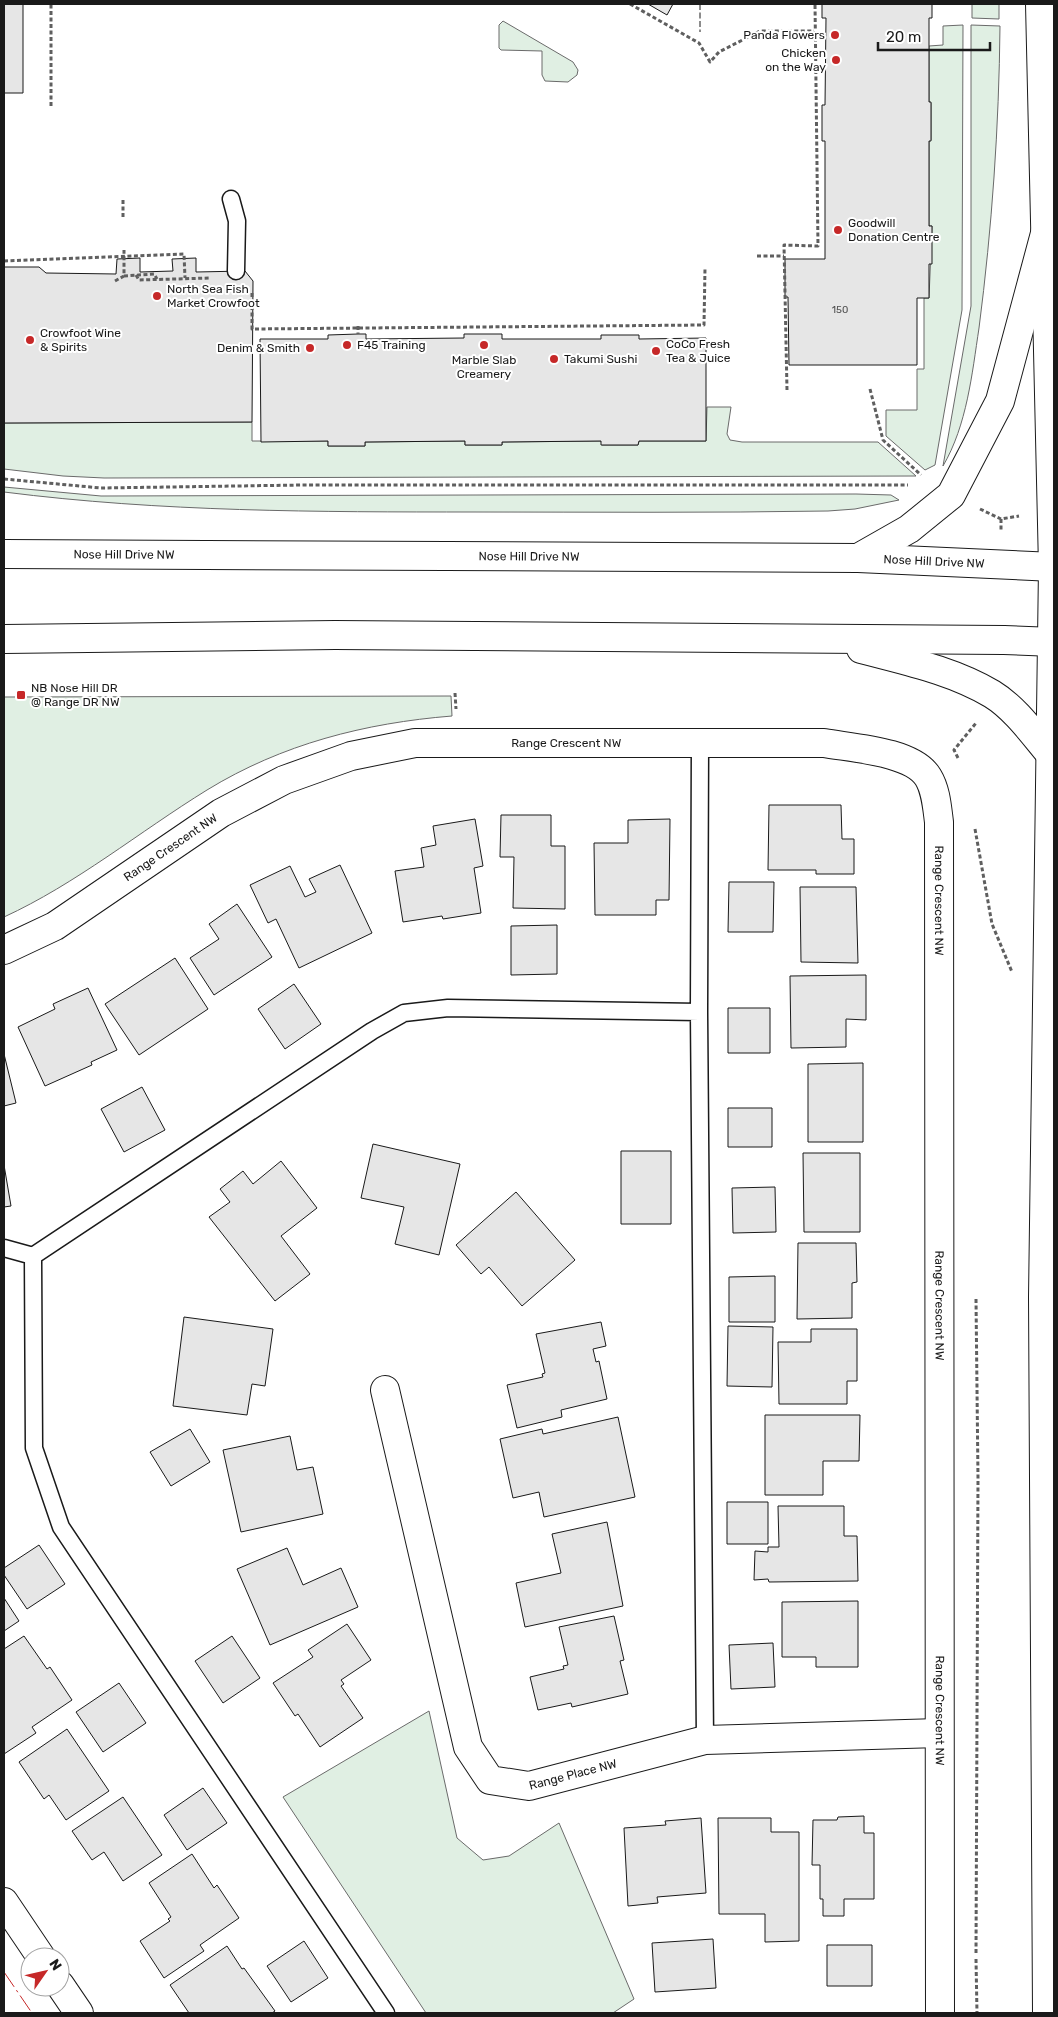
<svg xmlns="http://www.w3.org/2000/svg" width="1058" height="2017" viewBox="0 0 1058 2017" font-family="Rubik,sans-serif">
  <rect width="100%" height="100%" fill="#fff"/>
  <!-- green -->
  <path fill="#e0efe3" stroke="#6a6a6a" d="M 972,4 L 999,4 L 999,19 L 972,18 Z
    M 503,21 L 573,62 L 578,70 L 577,75 L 568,82 L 545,81 L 542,75 L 542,51 L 501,50 L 499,48 L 499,25 Z
    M 963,25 L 962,310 L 935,465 L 925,470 L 886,436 L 886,410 L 917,410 L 917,369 L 924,369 L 924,298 L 929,298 L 932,226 L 929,226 L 929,141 L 931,140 L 931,103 L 929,102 L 929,46 L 943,45 L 943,26 Z
    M 971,25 L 1000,26 C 999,126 992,228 979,328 C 972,374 967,425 943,466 L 971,306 Z
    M 707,407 L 731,407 L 727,434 L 730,440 L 742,442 L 878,442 L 916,476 L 104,478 L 63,476 L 4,469 L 4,423 L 252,422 L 252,441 L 328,441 L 328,446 L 365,446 L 365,442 L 465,441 L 465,445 L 502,445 L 502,442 L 601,441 L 602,445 L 638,445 L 639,441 L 706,441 Z
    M 4,487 L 101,496 L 856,494 L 891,495 L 899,500 L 855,509 L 828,511 C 711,513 593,512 476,512 C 318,512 161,512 4,492 Z
    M 451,696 L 452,716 C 365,723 282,744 207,790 C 139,832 76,884 4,917 L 4,697 Z
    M 429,1711 L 457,1838 L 483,1860 L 509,1856 L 559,1823 L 634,1999 L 613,2013 L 426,2013 L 283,1797 Z"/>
  <!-- building -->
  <path fill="#e6e6e6" stroke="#1a1a1a" d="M 4,4 L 23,4 L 23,93 L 4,93 Z
    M 648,4 L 673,4 L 667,15 Z
    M 822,4 L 932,4 L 932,18 L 929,18 L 929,102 L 931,102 L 931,141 L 929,141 L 929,226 L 932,226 L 932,264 L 929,264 L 929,298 L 917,298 L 917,365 L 789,365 L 788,297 L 785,297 L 785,259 L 825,259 L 825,141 L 822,141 L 822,105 L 825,105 L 826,18 L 822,18 Z
    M 140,258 L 140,272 L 173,271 L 172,259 L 196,258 L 196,272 L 245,271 L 253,281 L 252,422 L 4,423 L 4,267 L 39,267 L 46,273 L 116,274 L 117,259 Z
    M 358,334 L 366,334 L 366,339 L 464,338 L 464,334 L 502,334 L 502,339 L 601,339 L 601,335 L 639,335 L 639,339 L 706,338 L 706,441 L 639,441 L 638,445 L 601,445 L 601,441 L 502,442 L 502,445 L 465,445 L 465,441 L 365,442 L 365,446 L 328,446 L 328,441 L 261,442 L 260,339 L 328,339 L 328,335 Z
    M 769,805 L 841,805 L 842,839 L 854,839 L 854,874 L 816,874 L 816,870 L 768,870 Z
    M 501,815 L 551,815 L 551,846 L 565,846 L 565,909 L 513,908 L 514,857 L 500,857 Z
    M 475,819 L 483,866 L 474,868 L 481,913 L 443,919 L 442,916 L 403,922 L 395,871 L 424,867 L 421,848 L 436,845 L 433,826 Z
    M 670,819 L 669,900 L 656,900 L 656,915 L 595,915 L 594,843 L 628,843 L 628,820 Z
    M 340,865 L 372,933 L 299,968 L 276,919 L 268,923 L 250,885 L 290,866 L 305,897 L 316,892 L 309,879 Z
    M 729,882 L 774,882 L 773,932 L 728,932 Z
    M 800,887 L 856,887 L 858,963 L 801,962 Z
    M 237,904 L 272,957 L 214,995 L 190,958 L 219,939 L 209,924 Z
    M 557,925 L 557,974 L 511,975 L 511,926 Z
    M 175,958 L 208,1009 L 139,1055 L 105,1004 Z
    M 866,975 L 866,1020 L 846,1019 L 846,1047 L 791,1048 L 790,976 Z
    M 294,984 L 321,1024 L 285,1049 L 258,1009 Z
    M 88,988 L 117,1050 L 91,1062 L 92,1065 L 45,1086 L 18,1027 L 55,1009 L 53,1004 Z
    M 728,1008 L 770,1008 L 770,1053 L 728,1053 Z
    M 4,1054 L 16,1103 L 4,1106 Z
    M 863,1063 L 863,1142 L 808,1142 L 808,1064 Z
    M 142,1087 L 165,1130 L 124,1152 L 101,1109 Z
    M 728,1108 L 772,1108 L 772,1147 L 728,1147 Z
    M 373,1144 L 460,1164 L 439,1255 L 395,1244 L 404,1207 L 361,1198 Z
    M 621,1151 L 671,1151 L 671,1224 L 621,1224 Z
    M 803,1153 L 860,1153 L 860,1232 L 804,1232 Z
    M 281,1161 L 317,1208 L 281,1236 L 310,1274 L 275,1301 L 209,1217 L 230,1202 L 220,1189 L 243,1171 L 253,1184 Z
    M 4,1165 L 11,1206 L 4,1207 Z
    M 775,1187 L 776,1232 L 733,1233 L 732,1188 Z
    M 516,1192 L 575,1260 L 522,1306 L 489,1267 L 481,1274 L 456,1245 Z
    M 798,1243 L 856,1243 L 857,1282 L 852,1283 L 852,1318 L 797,1319 Z
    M 775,1276 L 775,1322 L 729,1322 L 729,1277 Z
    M 184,1317 L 273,1329 L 265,1386 L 252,1384 L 247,1415 L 173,1406 Z
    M 601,1322 L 606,1346 L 593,1349 L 596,1362 L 599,1361 L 607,1399 L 561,1410 L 562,1417 L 517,1428 L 507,1385 L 543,1377 L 542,1374 L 545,1373 L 536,1334 Z
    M 728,1326 L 773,1327 L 772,1387 L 727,1386 Z
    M 811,1329 L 857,1329 L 857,1381 L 847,1381 L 847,1404 L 779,1404 L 778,1342 L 811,1342 Z
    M 765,1415 L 860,1415 L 859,1461 L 823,1461 L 823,1495 L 765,1495 Z
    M 618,1417 L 635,1497 L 544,1517 L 539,1492 L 513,1498 L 500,1439 L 542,1429 L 543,1434 Z
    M 190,1429 L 210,1462 L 171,1486 L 150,1452 Z
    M 290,1436 L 297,1470 L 313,1467 L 323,1514 L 241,1532 L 223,1450 Z
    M 727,1502 L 768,1502 L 768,1544 L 727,1544 Z
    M 778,1506 L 844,1506 L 844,1536 L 857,1536 L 858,1581 L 769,1582 L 768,1579 L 754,1580 L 755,1551 L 768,1552 L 768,1547 L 779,1547 Z
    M 607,1522 L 623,1606 L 525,1627 L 516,1583 L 561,1573 L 552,1534 Z
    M 39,1545 L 65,1584 L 27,1609 L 4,1575 L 4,1568 Z
    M 287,1548 L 303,1585 L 341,1568 L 358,1607 L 270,1645 L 237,1569 Z
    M 4,1598 L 19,1621 L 4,1631 Z
    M 858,1601 L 858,1667 L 816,1667 L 816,1657 L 782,1657 L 782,1602 Z
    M 614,1616 L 624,1660 L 620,1661 L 628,1694 L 572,1707 L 571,1703 L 538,1710 L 530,1677 L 564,1669 L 563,1666 L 568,1665 L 559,1627 Z
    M 347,1624 L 371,1660 L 341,1680 L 344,1684 L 341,1686 L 363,1718 L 320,1747 L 298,1714 L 295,1716 L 273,1683 L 313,1657 L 308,1650 Z
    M 24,1636 L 47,1669 L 50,1667 L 72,1700 L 32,1727 L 36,1733 L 4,1754 L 4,1649 Z
    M 232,1636 L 260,1678 L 223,1703 L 195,1661 Z
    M 773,1643 L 775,1687 L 731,1689 L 729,1645 Z
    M 119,1683 L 146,1723 L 103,1752 L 76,1712 Z
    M 67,1729 L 109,1791 L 66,1820 L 49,1795 L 44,1799 L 19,1762 Z
    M 203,1788 L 227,1823 L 187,1850 L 164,1815 Z
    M 123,1797 L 162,1855 L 123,1881 L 104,1852 L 92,1860 L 72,1831 Z
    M 864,1816 L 864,1833 L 874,1833 L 874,1899 L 844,1899 L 844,1916 L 823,1916 L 823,1899 L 820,1899 L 820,1865 L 812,1865 L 813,1820 L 837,1820 L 838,1817 Z
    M 701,1818 L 706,1893 L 657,1897 L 658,1903 L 628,1906 L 624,1828 L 666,1825 L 665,1821 Z
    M 718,1818 L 771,1818 L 771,1832 L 799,1832 L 799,1941 L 765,1942 L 765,1914 L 719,1914 Z
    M 192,1854 L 214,1888 L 217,1885 L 239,1918 L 200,1945 L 204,1951 L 164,1978 L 140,1941 L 170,1921 L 168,1919 L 171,1917 L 149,1883 Z
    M 713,1939 L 716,1988 L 655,1992 L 652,1943 Z
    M 304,1941 L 328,1978 L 291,2002 L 267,1966 Z
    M 827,1945 L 872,1945 L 872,1986 L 827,1986 Z
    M 227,1946 L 242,1969 L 244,1968 L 275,2011 L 272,2013 L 189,2013 L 170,1985 Z"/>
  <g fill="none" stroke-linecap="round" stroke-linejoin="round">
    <defs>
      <path id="service" d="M 231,199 L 237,221 L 236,271
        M 700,743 L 699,1012 L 705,1740
        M 4,1248 L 33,1256 L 372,1031 L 404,1013 L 448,1008 L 699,1012
        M 33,1256 L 34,1448 L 61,1527 L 386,2013"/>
      <g id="minor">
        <path id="s1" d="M 4,950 L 55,926 L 221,813 L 284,780 L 351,756 L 415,743 L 824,743 C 851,748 912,751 928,777 C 936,790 937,807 939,822 L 940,2013"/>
        <path id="s2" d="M 385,1390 L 468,1747 L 490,1780 L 529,1786 L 705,1740 L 939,1733"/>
        <path d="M 4,1902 L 41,1957"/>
        <path d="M 60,1985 L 79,2013"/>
      </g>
      <path id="tertiary" d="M 1040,4 L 1053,567"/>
      <g id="secondary">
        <path id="s3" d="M 4,554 L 858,558 L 1054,567"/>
        <path d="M 858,558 L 909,529 L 951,495 L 1000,401 L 1047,226"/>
        <path d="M 4,639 L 335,635 L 1004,640 L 1054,642"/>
        <path d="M 861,649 C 906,661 951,670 992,694 C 1015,708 1034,735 1051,755"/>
        <path d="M 1047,2013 L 1043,1297 L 1053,567"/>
      </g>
    </defs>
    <!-- service casing -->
    <use href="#service" stroke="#1a1a1a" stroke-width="19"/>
    <!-- minor casing -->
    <use href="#minor" stroke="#1a1a1a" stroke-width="30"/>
    <!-- tertiary casing -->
    <use href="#tertiary" stroke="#1a1a1a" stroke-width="30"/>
    <!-- secondary casing -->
    <use href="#secondary" stroke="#1a1a1a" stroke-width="30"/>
    <!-- path -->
    <path stroke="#5f5f5f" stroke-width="3" stroke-dasharray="4 2.5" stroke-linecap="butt" d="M 630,4 L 699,43 L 710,62 L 719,52 L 760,31 L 814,31
      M 51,106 L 51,4
      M 123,200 L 123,218
      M 757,256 L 784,256
      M 4,261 L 184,254 L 185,278
      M 136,275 L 139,280 L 210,278
      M 124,276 L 154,274 L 157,279
      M 115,281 L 124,276 L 124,250
      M 252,293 L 252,329 L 704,325 L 705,268
      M 358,326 L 358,334
      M 870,389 L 883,440 L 921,475
      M 787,390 L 784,245 L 818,246 L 815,4
      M 4,479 L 101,488 L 303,485 L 908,485
      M 980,509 L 1001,519 L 1019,516
      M 1001,519 L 1001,531
      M 455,693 L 456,709
      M 958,758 L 954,750 L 976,723
      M 975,829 L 992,924 L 1012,972
      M 976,1299 L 978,1478 L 976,1953
      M 976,1959 L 977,2013"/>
    <!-- service -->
    <use href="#service" stroke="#fff" stroke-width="16"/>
    <!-- minor -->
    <use href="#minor" stroke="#fff" stroke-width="28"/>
    <!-- tertiary -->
    <use href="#tertiary" stroke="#fff" stroke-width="28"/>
    <!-- secondary -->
    <use href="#secondary" stroke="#fff" stroke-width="28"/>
    <!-- fence -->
    <path stroke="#1a1a1a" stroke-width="1" stroke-dasharray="6 2.5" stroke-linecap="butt" d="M 700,4 L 700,32"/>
    <!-- power -->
    <path stroke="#c62828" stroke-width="1" stroke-dasharray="18 4 2.5 4" stroke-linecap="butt" d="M 4,1972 L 32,2013"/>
  </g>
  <!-- markers -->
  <g fill="#c62828" stroke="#fff" stroke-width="2">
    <circle cx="835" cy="35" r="5"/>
    <circle cx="836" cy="60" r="5"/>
    <circle cx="838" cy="230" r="5"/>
    <circle cx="157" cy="296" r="5"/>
    <circle cx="30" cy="340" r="5"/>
    <circle cx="347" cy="345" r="5"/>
    <circle cx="484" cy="345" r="5"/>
    <circle cx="310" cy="348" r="5"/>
    <circle cx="656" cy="351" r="5"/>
    <circle cx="554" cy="359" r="5"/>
    <rect x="16" y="690" width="10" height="10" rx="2.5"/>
  </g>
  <g text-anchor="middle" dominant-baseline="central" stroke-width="4" stroke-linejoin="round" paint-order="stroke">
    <!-- number labels -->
    <g font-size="10" fill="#4d4d4d">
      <text x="840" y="310">150</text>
    </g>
    <!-- poi labels -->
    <g font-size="12" fill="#1a1a1a" stroke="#fff" text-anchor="start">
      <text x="825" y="35" text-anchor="end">Panda Flowers</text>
      <text x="826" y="53" text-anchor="end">Chicken<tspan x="826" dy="14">on the Way</tspan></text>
      <text x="848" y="223">Goodwill<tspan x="848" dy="14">Donation Centre</tspan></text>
      <text x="167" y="289">North Sea Fish<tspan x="167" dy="14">Market Crowfoot</tspan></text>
      <text x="40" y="333">Crowfoot Wine<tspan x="40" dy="14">&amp; Spirits</tspan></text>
      <text x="666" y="344">CoCo Fresh<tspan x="666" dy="14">Tea &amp; Juice</tspan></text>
      <text x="357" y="345">F45 Training</text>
      <text x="300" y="348" text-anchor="end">Denim &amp; Smith</text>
      <text x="564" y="359">Takumi Sushi</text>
      <text x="484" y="360" text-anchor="middle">Marble Slab<tspan x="484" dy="14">Creamery</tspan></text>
      <text x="31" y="688">NB Nose Hill DR<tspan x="31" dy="14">@ Range DR NW</tspan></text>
    </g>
    <!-- street labels -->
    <g font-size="12" fill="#1a1a1a" stroke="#fff">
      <text stroke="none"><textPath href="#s3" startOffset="120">Nose Hill Drive NW</textPath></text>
      <text stroke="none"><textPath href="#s3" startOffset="525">Nose Hill Drive NW</textPath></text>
      <text stroke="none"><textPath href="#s3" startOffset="930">Nose Hill Drive NW</textPath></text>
      <text stroke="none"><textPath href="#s1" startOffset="616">Range Crescent NW</textPath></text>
      <text stroke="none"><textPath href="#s1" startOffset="196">Range Crescent NW</textPath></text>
      <text stroke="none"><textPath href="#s1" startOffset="1111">Range Crescent NW</textPath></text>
      <text stroke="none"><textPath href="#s1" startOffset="1516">Range Crescent NW</textPath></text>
      <text stroke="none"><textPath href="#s1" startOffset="1921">Range Crescent NW</textPath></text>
      <text stroke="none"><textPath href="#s2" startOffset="491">Range Place NW</textPath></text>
    </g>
  </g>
  <!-- border -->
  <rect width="1058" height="2017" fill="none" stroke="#1a1a1a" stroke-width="10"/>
  <!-- north arrow -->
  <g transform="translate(45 1972) rotate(56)"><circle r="24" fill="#ffffff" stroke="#a3a3a3"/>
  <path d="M0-4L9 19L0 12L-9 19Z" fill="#c62828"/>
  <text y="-8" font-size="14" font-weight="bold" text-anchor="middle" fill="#1a1a1a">N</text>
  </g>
  <!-- scale -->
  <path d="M878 42v8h112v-8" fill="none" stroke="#1a1a1a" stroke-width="2.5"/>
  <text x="886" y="42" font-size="15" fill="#1a1a1a" stroke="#ffffff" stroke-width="4" paint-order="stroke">20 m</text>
</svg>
